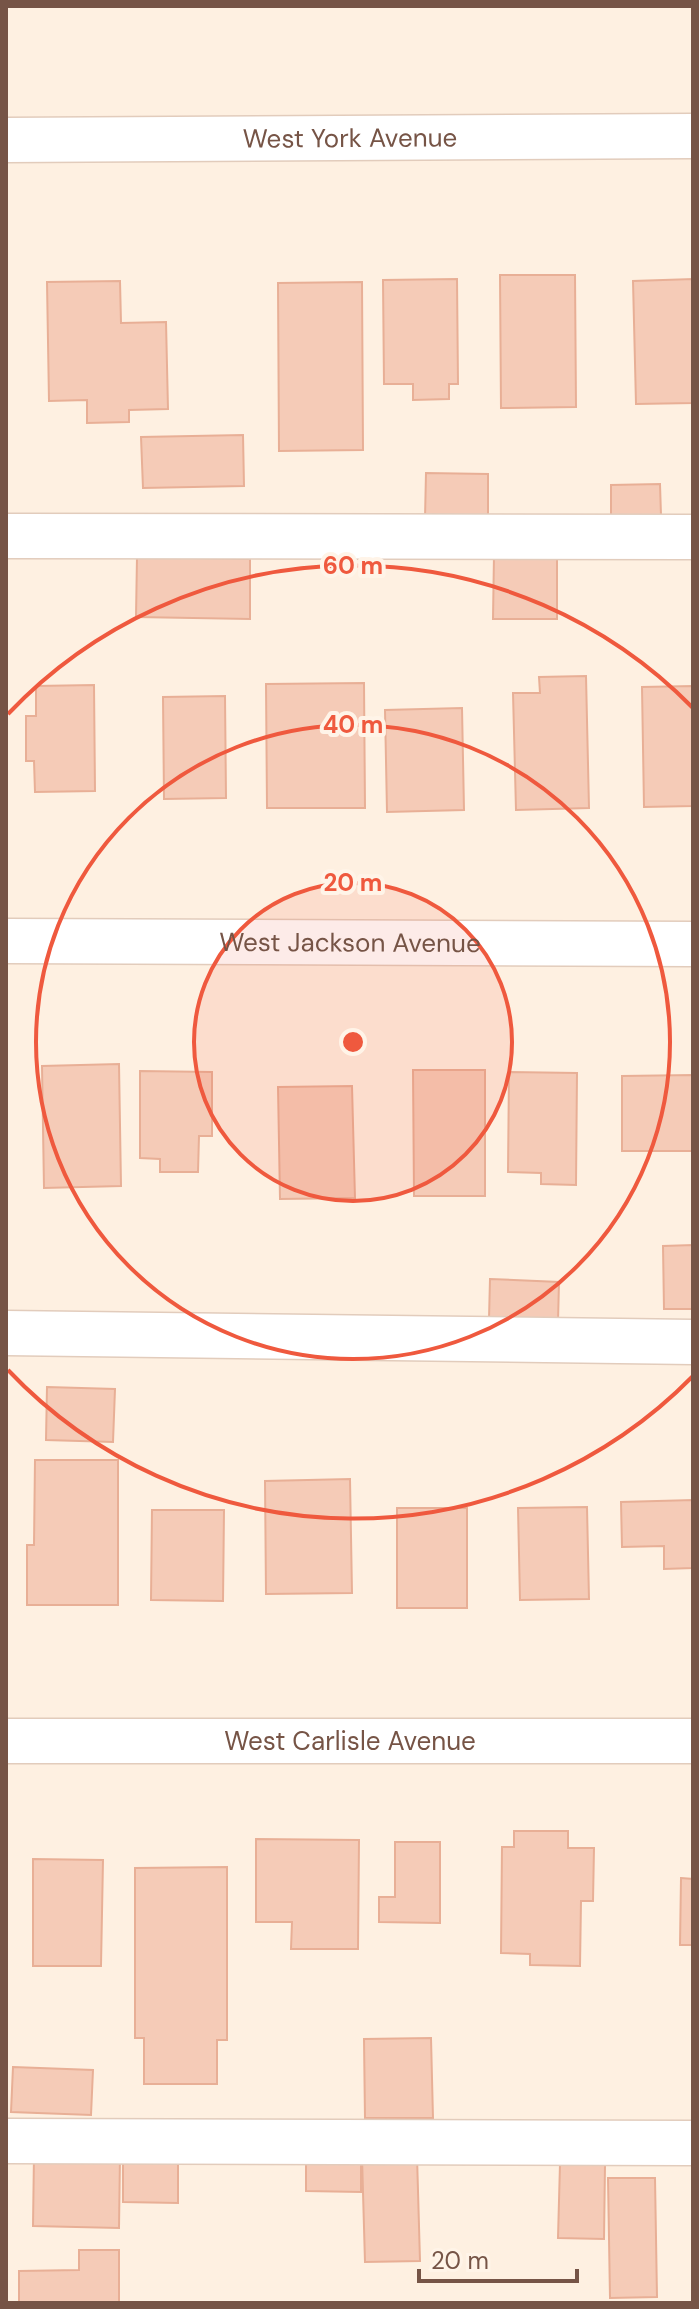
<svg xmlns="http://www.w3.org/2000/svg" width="699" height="2309" viewBox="0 0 699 2309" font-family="'DM Sans',sans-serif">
  <rect width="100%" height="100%" fill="#fef0e1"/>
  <!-- building -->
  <path fill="#f5cbb7" stroke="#e8af96" stroke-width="2" d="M 500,275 L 575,275 L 576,407 L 501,408 Z
    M 457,279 L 458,384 L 449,384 L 449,399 L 413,400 L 413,384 L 384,384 L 383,280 Z
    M 693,279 L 693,403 L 636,404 L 633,281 Z
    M 120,281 L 121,323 L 166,322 L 168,409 L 129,410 L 129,422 L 87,423 L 87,400 L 49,401 L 47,282 Z
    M 362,282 L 363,450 L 279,451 L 278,283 Z
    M 243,435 L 244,486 L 143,488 L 141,437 Z
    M 426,473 L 488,474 L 488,518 L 425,518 Z
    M 660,484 L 661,515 L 611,516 L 611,485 Z
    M 494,555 L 557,556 L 557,619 L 493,619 Z
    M 137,557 L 250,559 L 250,619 L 136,617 Z
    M 586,676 L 589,808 L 516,810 L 513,693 L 540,693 L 539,677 Z
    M 364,683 L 365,808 L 267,808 L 266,684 Z
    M 94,685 L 95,791 L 35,792 L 34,761 L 26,761 L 26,716 L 36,716 L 36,686 Z
    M 693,686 L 693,806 L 644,807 L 642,687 Z
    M 225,696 L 226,798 L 164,799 L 163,697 Z
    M 462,708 L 464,810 L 387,812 L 385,710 Z
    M 119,1064 L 121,1186 L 44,1188 L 42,1066 Z
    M 413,1070 L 485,1070 L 485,1196 L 414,1196 Z
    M 140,1071 L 212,1072 L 212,1136 L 199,1136 L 198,1172 L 160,1172 L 160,1159 L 140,1158 Z
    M 509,1072 L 577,1073 L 576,1185 L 541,1184 L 541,1173 L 508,1172 Z
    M 693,1075 L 693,1151 L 622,1151 L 622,1076 Z
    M 352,1086 L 355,1198 L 280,1199 L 278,1087 Z
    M 693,1245 L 693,1309 L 664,1309 L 663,1246 Z
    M 490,1279 L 559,1282 L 558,1322 L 489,1319 Z
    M 47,1387 L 115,1389 L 113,1442 L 46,1440 Z
    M 35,1460 L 118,1460 L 118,1605 L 27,1605 L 27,1545 L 34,1545 Z
    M 350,1479 L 352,1593 L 266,1594 L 265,1481 Z
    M 693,1500 L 693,1568 L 664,1569 L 664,1546 L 622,1547 L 621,1502 Z
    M 587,1507 L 589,1599 L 520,1600 L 518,1508 Z
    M 397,1508 L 467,1508 L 467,1608 L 397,1608 Z
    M 152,1510 L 224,1510 L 223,1601 L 151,1600 Z
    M 514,1831 L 568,1831 L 568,1848 L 594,1848 L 593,1901 L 581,1901 L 580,1966 L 530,1965 L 530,1954 L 501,1953 L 502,1847 L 514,1847 Z
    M 256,1839 L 359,1840 L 358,1949 L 291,1949 L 292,1922 L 256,1922 Z
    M 395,1842 L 440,1842 L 440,1923 L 379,1922 L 379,1897 L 395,1897 Z
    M 33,1859 L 103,1860 L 101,1966 L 33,1966 Z
    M 227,1867 L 227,2040 L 217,2040 L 217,2084 L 144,2084 L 144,2038 L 135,2038 L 135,1868 Z
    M 681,1878 L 693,1879 L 693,1945 L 680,1945 Z
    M 431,2038 L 433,2118 L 365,2118 L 364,2039 Z
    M 13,2067 L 93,2070 L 91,2115 L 11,2112 Z
    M 123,2153 L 178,2154 L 178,2203 L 123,2202 Z
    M 34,2155 L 120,2156 L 119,2228 L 33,2226 Z
    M 306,2156 L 361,2156 L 361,2192 L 306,2191 Z
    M 417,2156 L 420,2261 L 365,2262 L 362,2157 Z
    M 560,2164 L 605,2165 L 604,2239 L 558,2238 Z
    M 608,2178 L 655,2178 L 657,2297 L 610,2298 Z
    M 79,2250 L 119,2250 L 119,2303 L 19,2303 L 19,2271 L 79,2270 Z"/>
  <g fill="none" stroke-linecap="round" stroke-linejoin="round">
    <defs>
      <g id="minor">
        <path id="s1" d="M 6,140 L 693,136"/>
        <path d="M 6,536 L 693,537"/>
        <path id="s2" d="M 6,941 L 693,944"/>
        <path d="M 6,1333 L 693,1342"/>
        <path id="s3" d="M 6,1741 L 693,1741"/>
        <path d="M 6,2141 L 693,2143"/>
      </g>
    </defs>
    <!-- minor casing -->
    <use href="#minor" stroke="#e2ccbc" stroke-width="47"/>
    <!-- minor -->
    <use href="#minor" stroke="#fff" stroke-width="44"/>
  </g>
  <!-- distance rings -->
  <circle cx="353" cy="1042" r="159" fill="#ef593e" fill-opacity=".12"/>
  <g fill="none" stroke="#ef593e" stroke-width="4">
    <circle cx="353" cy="1042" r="159"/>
    <circle cx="353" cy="1042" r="317"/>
    <path d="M693 1376A476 476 0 0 1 8 1370M8 714A476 476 0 0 1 693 708"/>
  </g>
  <g text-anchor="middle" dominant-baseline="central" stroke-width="8" stroke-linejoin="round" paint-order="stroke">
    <!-- street labels -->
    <g font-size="26" fill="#765446" stroke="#fff4e8">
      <text stroke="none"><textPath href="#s1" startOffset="344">West York Avenue</textPath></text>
      <text stroke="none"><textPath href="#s2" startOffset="344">West Jackson Avenue</textPath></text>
      <text stroke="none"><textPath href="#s3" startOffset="344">West Carlisle Avenue</textPath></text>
    </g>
  </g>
  <circle cx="353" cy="1042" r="12" fill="#ef593e" stroke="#fff4e8" stroke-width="4"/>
  <g font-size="24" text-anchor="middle" font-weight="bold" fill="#ef593e" stroke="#fff4e8" stroke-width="8" stroke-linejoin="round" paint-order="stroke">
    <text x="353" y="574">60 m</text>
    <text x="353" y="733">40 m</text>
    <text x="353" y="891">20 m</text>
  </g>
  <!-- border -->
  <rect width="699" height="2309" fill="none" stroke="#765446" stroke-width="16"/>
  <!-- scale -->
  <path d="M419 2269v12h158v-12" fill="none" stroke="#765446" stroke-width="4"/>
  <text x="431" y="2269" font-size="24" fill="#765446" stroke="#fff4e8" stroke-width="6" paint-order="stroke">20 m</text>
</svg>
